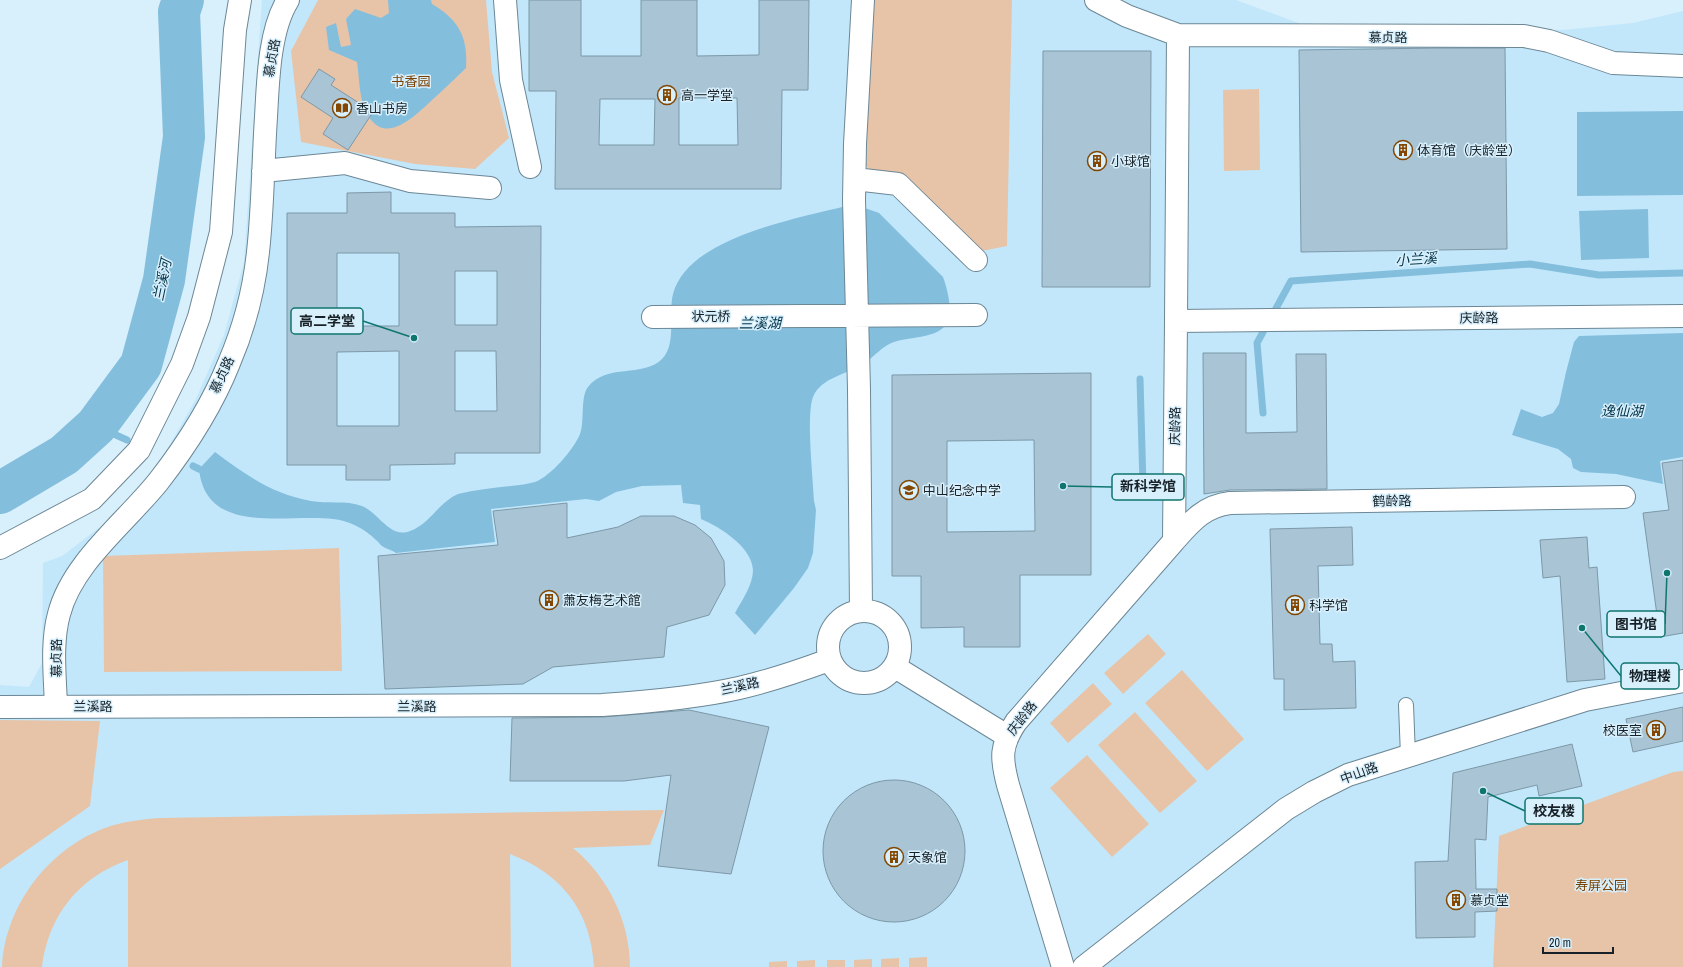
<svg xmlns="http://www.w3.org/2000/svg" width="1683" height="967" viewBox="0 0 1683 967" font-family="'Archivo Narrow','Noto Sans SC',sans-serif">
  <rect width="100%" height="100%" fill="#d8effc"/>
  <!-- built -->
  <path fill="#c2e7fb" d="M 262,0 L 1236,0 L 1301,24 L 1563,30 L 1633,23 L 1683,11 L 1683,967 L 0,967 L 0,685 L 29,687 L 42,663 L 43,563 L 62,556 L 108,521 L 161,460 L 196,399 L 224,335 L 244,262 Z"/>
  <!-- green -->
  <path fill="#e7c4a8" d="M 318,0 L 486,0 L 492,72 L 509,138 L 475,169 L 415,164 L 301,142 L 291,51 Z
    M 873,0 L 1012,0 L 1007,246 L 957,256 L 866,166 Z
    M 1259,89 L 1260,170 L 1224,171 L 1223,90 Z
    M 339,548 L 342,671 L 104,672 L 103,556 Z
    M 1148,634 L 1166,654 L 1123,694 L 1104,673 Z
    M 1182,670 L 1244,739 L 1207,771 L 1145,703 Z
    M 1093,683 L 1112,704 L 1068,743 L 1050,723 Z
    M 1135,712 L 1197,781 L 1160,813 L 1098,745 Z
    M 0,720 L 100,721 L 90,806 L 0,869 Z
    M 1087,755 L 1149,824 L 1112,857 L 1050,788 Z
    M 1683,771 L 1683,967 L 1493,967 L 1499,836 L 1673,772 Z
    M 664,810 L 650,845 L 573,848 C 608,877 630,921 630,967 L 594,967 C 591,911 562,874 510,854 L 511,967 L 128,967 L 128,860 C 79,877 48,916 42,967 L 2,967 C 5,903 53,843 114,825 C 129,821 144,819 159,818 Z
    M 927,957 L 927,967 L 909,967 L 909,958 Z
    M 899,958 L 899,967 L 881,967 L 881,959 Z
    M 872,959 L 872,967 L 854,967 L 854,960 Z
    M 815,960 L 815,967 L 797,967 L 797,961 Z
    M 827,960 L 845,960 L 845,967 L 827,967 Z
    M 787,961 L 787,967 L 769,967 L 769,962 Z"/>
  <!-- water -->
  <path fill="#84bedd" d="M 388,0 L 431,0 L 432,4 C 459,20 468,37 466,68 C 455,79 444,89 432,100 C 410,121 379,150 363,104 C 359,91 359,75 357,62 L 329,50 L 326,27 L 336,23 L 341,47 L 351,45 L 346,19 L 355,9 L 381,18 L 389,13 Z
    M 1683,111 L 1683,195 L 1577,196 L 1577,112 Z
    M 846,206 L 862,207 L 879,213 L 943,277 C 947,288 949,297 950,309 C 951,340 916,335 894,342 C 882,346 875,356 865,363 C 849,374 821,377 813,397 C 806,415 813,478 814,501 L 816,510 L 813,553 L 808,568 L 794,588 L 755,635 L 735,613 C 742,600 753,585 753,570 C 752,547 720,527 701,519 L 700,505 L 683,503 L 681,485 L 642,486 L 616,492 L 599,501 L 586,499 L 491,509 L 495,542 L 396,553 C 392,550 386,549 382,546 C 380,545 378,541 376,540 C 365,529 348,520 333,519 C 287,513 206,537 199,469 L 215,452 C 246,475 272,494 311,501 C 327,504 346,500 362,506 C 379,513 390,539 410,531 C 430,524 439,502 458,494 C 475,490 493,488 511,486 C 519,485 528,484 535,482 C 551,476 574,449 580,434 C 585,421 580,397 588,387 C 606,363 643,378 662,359 C 677,344 668,313 673,294 C 688,237 796,219 846,206 Z
    M 1648,209 L 1649,258 L 1581,260 L 1579,211 Z
    M 1683,333 L 1683,457 L 1660,461 L 1663,484 L 1616,474 L 1581,472 L 1573,468 L 1571,459 L 1558,449 L 1512,435 L 1521,409 L 1542,417 L 1553,413 L 1559,404 L 1566,372 L 1574,342 L 1579,336 Z"/>
  <g fill="none" stroke-linecap="round" stroke-linejoin="round">
    <!-- stream -->
    <path stroke="#84bedd" stroke-width="7" d="M 1140,379 L 1143,485
      M 1263,413 L 1257,343 L 1291,281 L 1530,264 L 1599,275 L 1683,273
      M 96,426 L 127,440
      M 193,466 L 199,469"/>
    <!-- river -->
    <path stroke="#84bedd" stroke-width="42" d="M 0,493 L 64,455 L 96,426 L 141,365 L 164,280 L 184,137 L 179,12 L 183,0"/>
  </g>
  <!-- building -->
  <path fill="#a9c5d5" stroke="#7d98a7" fill-rule="evenodd" d="M 529,0 L 581,0 L 581,56 L 641,56 L 641,0 L 697,0 L 697,56 L 759,55 L 759,0 L 809,0 L 808,90 L 782,90 L 781,189 L 555,189 L 556,91 L 529,91 ZM 679,98 L 737,98 L 738,145 L 679,145 ZM 600,99 L 655,99 L 654,145 L 599,145 Z
    M 1438,48 L 1505,48 L 1507,249 L 1301,252 L 1299,50 Z
    M 1043,51 L 1151,51 L 1150,287 L 1042,287 Z
    M 319,69 L 335,79 L 331,85 L 373,112 L 348,150 L 323,134 L 333,118 L 301,97 Z
    M 391,192 L 391,213 L 455,213 L 455,227 L 541,226 L 540,453 L 455,453 L 455,464 L 390,465 L 390,480 L 346,480 L 346,465 L 287,465 L 287,213 L 347,213 L 347,193 ZM 337,253 L 399,253 L 399,326 L 337,326 ZM 455,271 L 497,271 L 497,325 L 455,325 ZM 399,351 L 399,426 L 337,426 L 337,352 ZM 455,351 L 496,351 L 497,411 L 455,411 Z
    M 1203,353 L 1246,353 L 1246,433 L 1297,432 L 1296,354 L 1326,354 L 1327,489 L 1230,490 L 1204,494 Z
    M 1091,373 L 1091,575 L 1020,575 L 1020,647 L 964,647 L 964,627 L 921,628 L 921,576 L 892,576 L 892,375 ZM 1034,440 L 1035,531 L 947,532 L 947,441 Z
    M 1683,460 L 1683,633 L 1660,637 L 1643,513 L 1669,510 L 1662,463 Z
    M 567,503 L 567,538 L 618,527 L 641,516 L 674,516 L 695,525 L 711,538 L 724,561 L 725,585 L 709,615 L 667,627 L 664,657 L 553,667 L 523,684 L 385,689 L 378,556 L 498,545 L 493,511 Z
    M 1352,527 L 1353,565 L 1318,566 L 1320,644 L 1332,644 L 1333,662 L 1355,661 L 1356,708 L 1284,710 L 1284,679 L 1274,679 L 1270,529 Z
    M 1587,537 L 1589,568 L 1597,567 L 1605,679 L 1567,682 L 1560,576 L 1543,578 L 1540,540 Z
    M 1683,707 L 1683,741 L 1633,752 L 1626,719 Z
    M 689,710 L 769,727 L 731,874 L 658,866 L 671,775 L 624,781 L 510,781 L 512,718 L 603,717 Z
    M 1572,744 L 1582,786 L 1539,796 L 1537,785 L 1488,797 L 1486,840 L 1475,839 L 1476,889 L 1497,889 L 1497,911 L 1475,912 L 1475,937 L 1416,938 L 1415,862 L 1448,861 L 1453,773 Z
    M823 851a71 71 0 1 1 142 0a71 71 0 1 1-142 0Z"/>
  <g fill="none" stroke-linecap="round" stroke-linejoin="round">
    <defs>
      <path id="lane" d="M 1406,705 L 1408,756"/>
      <path id="street" d="M 505,0 L 511,80 L 530,167
        M 1096,0 L 1127,16 L 1178,35 L 1524,36 L 1549,41 L 1613,63 L 1683,66
        M 263,171 L 345,163 L 410,181 L 490,188
        M 855,179 L 898,184 L 976,260
        M 653,317 L 976,315
        M 1176,321 L 1178,35
        M 1174,541 C 1191,522 1204,506 1230,503 L 1624,497
        M 0,548 L 92,499 L 139,450 L 182,364 L 199,317 L 221,232 L 235,30 L 240,0
        M828 647a36 36 0 1 1 72 0a36 36 0 1 1-72 0Z
        M 861,611 L 859,389 L 854,200 L 855,144 L 863,0
        M 895,667 L 1007,736
        M 56,706 C 55,676 51,643 59,614 C 72,563 125,523 158,482 C 186,446 212,406 229,363 C 244,328 254,290 258,252 C 263,207 263,162 266,117 C 268,82 269,30 288,0
        M 0,707 L 602,705 C 647,702 695,698 739,688 C 770,681 799,671 829,660
        M 1063,967 L 1008,785 C 1001,758 1000,746 1016,722 L 1174,541 L 1176,321 L 1683,316
        M 1084,967 L 1286,809 L 1314,792 L 1348,775 L 1585,700 L 1683,681"/>
    </defs>
    <!-- lane casing -->
    <use href="#lane" stroke="#6c8795" stroke-width="16"/>
    <!-- street casing -->
    <use href="#street" stroke="#6c8795" stroke-width="24"/>
    <!-- lane -->
    <use href="#lane" stroke="#fff" stroke-width="14"/>
    <!-- street -->
    <use href="#street" stroke="#fff" stroke-width="22"/>
  </g>
  <!-- icons -->
  <defs>
    <symbol id="building-ring" viewBox="-11 -11 22 22"><circle r="9.5" fill="#d8effc" stroke="#834701" stroke-width="1.5"/><path d="M-4-6H4V6H1V3H-1V6H-4ZM-2.5-4.3h1.7v1.8h-1.7ZM.8-4.3h1.7v1.8H.8ZM-2.5-1h1.7V.8h-1.7ZM.8-1h1.7V.8H.8Z" fill="#834701"/></symbol>
    <symbol id="library-ring" viewBox="-11 -11 22 22"><circle r="9.5" fill="#d8effc" stroke="#834701" stroke-width="1.5"/><path d="M-6-4Q-3-5.5-.7-3.5V5Q-3 3-6 4ZM6-4Q3-5.5 .7-3.5V5Q3 3 6 4Z" fill="#834701"/></symbol>
    <symbol id="school-ring" viewBox="-11 -11 22 22"><circle r="9.5" fill="#d8effc" stroke="#834701" stroke-width="1.5"/><path d="M0-5L7-2L0 1L-7-2ZM-4 1L0 2.5L4 1V4Q0 6-4 4Z" fill="#834701"/></symbol>
  </defs>
  <g fill-rule="evenodd">
    <use href="#building-ring" x="656" y="84" width="22" height="22"/>
    <use href="#library-ring" x="331" y="97" width="22" height="22"/>
    <use href="#building-ring" x="1392" y="139" width="22" height="22"/>
    <use href="#building-ring" x="1086" y="150" width="22" height="22"/>
    <use href="#school-ring" x="898" y="479" width="22" height="22"/>
    <use href="#building-ring" x="538" y="589" width="22" height="22"/>
    <use href="#building-ring" x="1284" y="594" width="22" height="22"/>
    <use href="#building-ring" x="1645" y="719" width="22" height="22"/>
    <use href="#building-ring" x="883" y="846" width="22" height="22"/>
    <use href="#building-ring" x="1445" y="889" width="22" height="22"/>
  </g>
  <g text-anchor="middle" dominant-baseline="central" stroke-width="3" stroke-linejoin="round" paint-order="stroke">
    <!-- street labels -->
    <g font-size="13" fill="#172127" stroke="#d8effc">
      <text x="1388" y="37">慕贞路</text>
      <text transform="translate(272 58) rotate(-80)">慕贞路</text>
      <text x="711" y="316">状元桥</text>
      <text transform="translate(1479 318) rotate(-1)">庆龄路</text>
      <text transform="translate(222 375) rotate(-65)">慕贞路</text>
      <text transform="translate(1175 426) rotate(-89)">庆龄路</text>
      <text transform="translate(1392 501) rotate(-1)">鹤龄路</text>
      <text transform="translate(56 658) rotate(-90)">慕贞路</text>
      <text transform="translate(740 686) rotate(-12)">兰溪路</text>
      <text x="93" y="706">兰溪路</text>
      <text x="417" y="706">兰溪路</text>
      <text transform="translate(1022 718) rotate(-52)">庆龄路</text>
      <text transform="translate(1359 773) rotate(-20)">中山路</text>
    </g>
    <!-- park labels -->
    <g font-size="13" fill="#7a4000" stroke="#d8effc">
      <text x="411" y="81">书香园</text>
      <text x="1601" y="885">寿屏公园</text>
    </g>
    <!-- poi labels -->
    <g font-size="13" fill="#172127" stroke="#d8effc" text-anchor="start">
      <text x="681" y="95">高一学堂</text>
      <text x="356" y="108">香山书房</text>
      <text x="1417" y="150">体育馆（庆龄堂）</text>
      <text x="1111" y="161">小球馆</text>
      <text x="923" y="490">中山纪念中学</text>
      <text x="563" y="600">蕭友梅艺术館</text>
      <text x="1309" y="605">科学馆</text>
      <text x="1642" y="730" text-anchor="end">校医室</text>
      <text x="908" y="857">天象馆</text>
      <text x="1470" y="900">慕贞堂</text>
    </g>
    <!-- water labels -->
    <g font-size="14" font-style="italic" fill="#003348" stroke="#d8effc">
      <text transform="translate(1416 259) rotate(-4)">小兰溪</text>
      <text transform="translate(162 280) rotate(-78)">兰溪河</text>
      <text x="760" y="323">兰溪湖</text>
      <text x="1622" y="411">逸仙湖</text>
    </g>
  </g>
  <!-- callouts -->
  <path fill="none" stroke="#0f766e" stroke-width="1.5" d="M414 338L363 321M1063 486L1112 487M1667 573L1665 624M1582 628L1621 676M1483 791L1525 811"/>
  <g fill="#0f766e" stroke="#d8effc" stroke-width="1.5">
    <circle cx="414" cy="338" r="4"/>
    <circle cx="1063" cy="486" r="4"/>
    <circle cx="1667" cy="573" r="4"/>
    <circle cx="1582" cy="628" r="4"/>
    <circle cx="1483" cy="791" r="4"/>
  </g>
  <g fill="#d8effc" stroke="#0f766e" stroke-width="1.5">
    <rect x="291" y="308" width="72" height="26" rx="4"/>
    <rect x="1112" y="474" width="72" height="26" rx="4"/>
    <rect x="1607" y="611" width="58" height="26" rx="4"/>
    <rect x="1621" y="663" width="58" height="26" rx="4"/>
    <rect x="1525" y="798" width="58" height="26" rx="4"/>
  </g>
  <g font-size="14" text-anchor="middle" font-weight="bold" fill="#172127">
    <text x="327" y="326">高二学堂</text>
    <text x="1148" y="491">新科学馆</text>
    <text x="1636" y="629">图书馆</text>
    <text x="1650" y="681">物理楼</text>
    <text x="1554" y="816">校友楼</text>
  </g>
  <!-- scale -->
  <path d="M1543 947v6h70v-6" fill="none" stroke="#172127" stroke-width="2"/>
  <text x="1549" y="947" font-size="12" fill="#172127" stroke="#d8effc" stroke-width="3" paint-order="stroke">20 m</text>
</svg>
